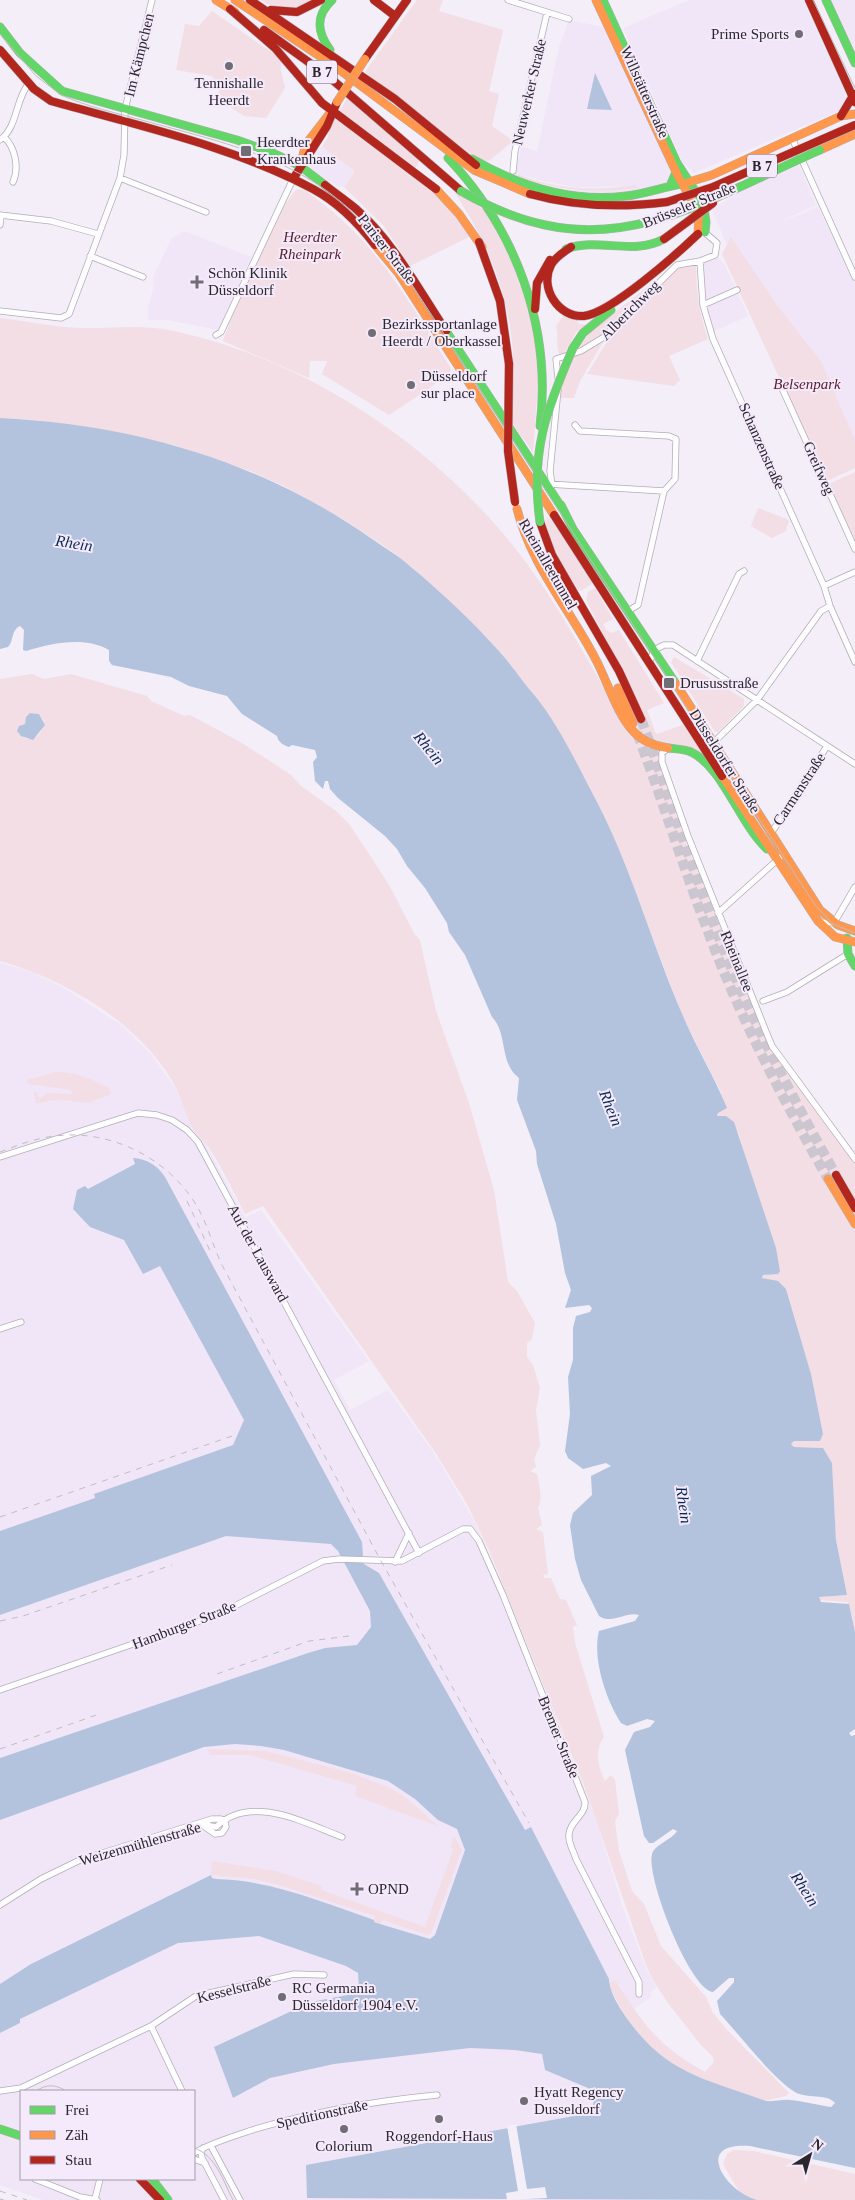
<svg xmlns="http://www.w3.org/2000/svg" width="855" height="2200" viewBox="0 0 855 2200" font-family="Georgia,serif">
  <rect width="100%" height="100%" fill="#f3eef7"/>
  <!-- built -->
  <path fill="#f0e6f7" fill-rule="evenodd" d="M 689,0 L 805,0 L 845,87 L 846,99 L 841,110 L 694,173 L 682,161 L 623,28 Z
    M 828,0 L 855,0 L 855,57 Z
    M 569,20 L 604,27 L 675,174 L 675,183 L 624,193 L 576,193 L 514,178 L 521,147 L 537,151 L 559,47 ZM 518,174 L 547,182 L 576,187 L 631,186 L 631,189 L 594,191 L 565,189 L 534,182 Z
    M 319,147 L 322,147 L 355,171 L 344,187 L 338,187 L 314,171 L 309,165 Z
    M 798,164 L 816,205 L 776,224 L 818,207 L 855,283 L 855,440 L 821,361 L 777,305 L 731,238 L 727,246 L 712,209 L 756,183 Z
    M 184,231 L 251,257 L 219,330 L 167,320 L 148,320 L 148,308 L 153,289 L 154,275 L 171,239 Z
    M 718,258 L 724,263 L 748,316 L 712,332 L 705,314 L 701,263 Z
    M 0,963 L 29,971 L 62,987 L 120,1024 L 151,1054 L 175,1088 L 245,1217 L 261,1210 L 369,1361 L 334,1380 L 350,1410 L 388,1390 L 434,1453 L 476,1524 L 583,1785 L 599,1829 L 622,1905 L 645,1966 L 656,1987 L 651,1992 L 651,1997 L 634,2009 L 548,1934 L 542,2034 L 605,2081 L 638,2200 L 43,2200 L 0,2185 ZM 21,2091 L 194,2091 L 194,2179 L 21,2179 Z"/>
  <!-- green -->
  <path fill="#f2dee4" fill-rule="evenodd" d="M 260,0 L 315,0 C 294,10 282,13 260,0 Z
    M 417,0 L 443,0 L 439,11 L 503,30 L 489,91 L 499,94 L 492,126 L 513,141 L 489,161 L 478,160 L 365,72 Z
    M 212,11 L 281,59 L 281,70 L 285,88 L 266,118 L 244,116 L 217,98 L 220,88 L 212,76 L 176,70 L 185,24 L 199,26 Z
    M 348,97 L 419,161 L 413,173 L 435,191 L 471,236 L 410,266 L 384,226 L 344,187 L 355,171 L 322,147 L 328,137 L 329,129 Z
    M 518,174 C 553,190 599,191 635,185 L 637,188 C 596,194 557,190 518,177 Z
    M 451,187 L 488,213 L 512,263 L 527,305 L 537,340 L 539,365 L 533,453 C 528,442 516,433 512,421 C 508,409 514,369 513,353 C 509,291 485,237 451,187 Z
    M 298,189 L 304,190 C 375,238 407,299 452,370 L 427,390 L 389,415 L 322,374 L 327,361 L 310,361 L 309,378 L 223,341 C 230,319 282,197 298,189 Z
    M 731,237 L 777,305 L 821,361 L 855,440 L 855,468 L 827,481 L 722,254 Z
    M 696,264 C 696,291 699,313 708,339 L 669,356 L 680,380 L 674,386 L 587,374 L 607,342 L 625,320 L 679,267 Z
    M 660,277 C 632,305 611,334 575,353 L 591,331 Z
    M 564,315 L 575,319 L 579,324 L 587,325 L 576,332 L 564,355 L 560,355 C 555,348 559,335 556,326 Z
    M 0,318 C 26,321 53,327 80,328 C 109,329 138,324 168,330 C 311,358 452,456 535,575 C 560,610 581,649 603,686 C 610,697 615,713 624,723 C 633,733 650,741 661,750 L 658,759 L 683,835 L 767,1042 L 855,1162 L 855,1632 L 851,1611 L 847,1602 L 819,1600 L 819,1597 L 847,1595 L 836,1540 L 832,1463 L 823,1448 L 794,1447 L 791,1444 L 794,1441 L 820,1441 L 823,1434 L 811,1374 L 786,1289 L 773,1281 L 762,1278 L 763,1275 L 780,1269 L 738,1132 C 731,1122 730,1118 717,1116 L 721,1092 L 682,1015 L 621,854 L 532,694 L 498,650 L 479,630 L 414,569 L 390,550 L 346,521 L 286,487 L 248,470 L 174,445 L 93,428 L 35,420 L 0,418 Z
    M 603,342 L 580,381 L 574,398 L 561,398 L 561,384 L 574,355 Z
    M 855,472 L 855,542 L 829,484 Z
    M 758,508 L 789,520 L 786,531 L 772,538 L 751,526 Z
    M 546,517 L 555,523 L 593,583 L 581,591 C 564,583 550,539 543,521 L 547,520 Z
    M 595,588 L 613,619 L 603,624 L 606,630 L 612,633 L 619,630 L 664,703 L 647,710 L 656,734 L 683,725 L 710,763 L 701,756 L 652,743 L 630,726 L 634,694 L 586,600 L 588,592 Z
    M 674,657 L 744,699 L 744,706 L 718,732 L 715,732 L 671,662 Z
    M 32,674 L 44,679 L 71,674 L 147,696 L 151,701 L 184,716 L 190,715 L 242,743 L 291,775 L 301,786 L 336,811 L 349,824 L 369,854 L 389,885 L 415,935 L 420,940 L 436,1011 L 469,1103 L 494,1190 L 508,1282 L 517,1291 L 535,1323 L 532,1339 L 527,1343 L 527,1357 L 533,1365 L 540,1388 L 536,1410 L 540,1445 L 534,1459 L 536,1467 L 530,1471 L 537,1474 C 539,1484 543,1499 538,1508 L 542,1525 L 536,1529 L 543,1532 L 548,1574 L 543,1575 L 544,1578 L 551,1578 L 560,1599 L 566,1600 L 577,1625 L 573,1627 L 575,1643 L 604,1737 C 594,1750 598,1767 605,1781 L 611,1775 L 615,1780 L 619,1814 L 615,1821 L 619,1851 L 632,1891 L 644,1904 L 661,1946 L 706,1997 L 713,2013 L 728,2031 L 789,2093 L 786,2096 L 764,2101 L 719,2086 L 676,2067 L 644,2042 L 625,2016 L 609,1986 L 609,1983 L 615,1980 C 643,2024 658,2046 705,2072 L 714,2062 L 713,2057 L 701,2045 L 668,2003 L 653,1980 L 646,1965 L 584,1785 L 489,1550 L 467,1504 L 435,1452 L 263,1206 L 245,1214 C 234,1193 224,1171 211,1151 C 206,1142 197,1136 192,1127 C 184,1112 181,1094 171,1079 C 136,1021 64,979 0,961 L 0,679 ZM 30,713 L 39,714 L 44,721 C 43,733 36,742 24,738 L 20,726 L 25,724 L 26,717 Z
    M 56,1072 C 77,1072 91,1079 109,1088 L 111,1094 L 88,1103 L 59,1100 L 36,1103 L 34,1092 L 37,1092 L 37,1096 L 41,1098 L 47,1093 L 72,1094 L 71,1090 L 65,1089 L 28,1084 L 27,1080 Z
    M 208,1749 L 266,1751 L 351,1773 L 388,1787 L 405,1797 L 438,1826 L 355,1796 L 357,1786 L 251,1755 L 210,1755 Z
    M 454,1836 L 462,1850 L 431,1933 L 428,1935 L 382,1920 L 380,1924 L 374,1922 L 375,1916 L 279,1885 L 255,1879 L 211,1875 L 212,1861 L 276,1871 L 322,1886 L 321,1890 L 425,1927 L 453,1850 L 451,1846 Z
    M 734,2150 L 753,2151 L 855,2174 L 855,2200 L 750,2200 L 741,2195 L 723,2164 L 727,2154 Z"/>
  <!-- water -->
  <path fill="#b3c3dd" d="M 595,73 L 612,110 L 587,109 Z
    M 0,418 C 133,424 263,462 372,539 C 385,548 399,556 411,567 C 440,591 473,622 498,650 C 511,664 522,681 535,696 C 559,725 580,770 598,804 C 632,870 653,947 683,1016 C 696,1047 714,1076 727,1108 L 718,1113 L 717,1116 L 726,1116 L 734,1122 L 776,1248 L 780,1271 L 778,1274 L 763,1275 L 762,1278 L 778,1281 L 786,1289 L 811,1374 L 823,1434 L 820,1441 L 794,1441 L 791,1444 L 794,1447 L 823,1448 L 832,1463 L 836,1540 L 847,1595 L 819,1597 L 821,1602 L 849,1604 L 855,1632 L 855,1729 L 849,1733 L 851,1736 L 855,1735 L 855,2168 L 750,2146 C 693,2141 724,2191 757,2200 L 307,2198 L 306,2165 L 585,2114 L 593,2107 L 594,2095 L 588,2088 L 545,2070 L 542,2054 L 515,2050 L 470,2048 L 334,2064 L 270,2078 L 233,2098 L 214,2047 L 311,2002 L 353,1994 L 359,1987 L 358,1973 L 346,1966 L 259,1936 L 178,1943 L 20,2019 L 20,2023 L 0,2033 L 0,1984 L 31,1964 L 211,1875 L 212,1878 L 216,1879 C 270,1880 323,1902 374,1920 L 374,1922 L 380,1924 L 430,1939 L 435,1935 L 465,1850 L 457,1829 L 438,1820 L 415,1799 L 388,1781 L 284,1750 L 261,1746 L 235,1744 L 204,1747 L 0,1820 L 0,1758 L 308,1653 L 325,1648 L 357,1645 L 371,1627 L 370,1611 L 338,1551 L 331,1544 L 226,1536 L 0,1615 L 0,1531 L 95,1498 L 94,1494 L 233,1445 L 244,1420 L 160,1266 L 143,1274 L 124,1240 L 90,1227 L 73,1209 L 77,1190 L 85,1186 L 88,1189 L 135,1164 L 133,1158 C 147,1159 157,1165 165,1177 L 362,1542 L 363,1556 L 360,1557 L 364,1564 L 379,1573 L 525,1830 L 531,1827 L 609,1979 C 609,1992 621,2010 628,2020 C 667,2074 706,2079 763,2100 C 771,2103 781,2099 790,2100 C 803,2101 818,2105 831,2107 L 835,2103 C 827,2093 806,2099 795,2092 C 772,2078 740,2035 720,2014 L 717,2001 L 734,1982 L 734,1978 L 729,1978 L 713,1992 C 690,1990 646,1878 652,1854 C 655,1844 672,1840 677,1831 L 673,1829 L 653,1843 L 649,1843 L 644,1836 L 625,1750 L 634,1732 L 650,1727 L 655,1721 L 647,1719 L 627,1726 L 621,1723 C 606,1700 592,1658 599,1631 L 635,1621 L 639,1615 C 625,1611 613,1625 599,1616 L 581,1580 L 575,1559 L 570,1525 L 573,1513 L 592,1495 L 591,1476 L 611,1466 L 606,1463 L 583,1469 L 568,1458 L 565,1451 L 570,1414 L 568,1377 L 573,1360 L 573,1328 L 576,1316 L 590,1312 L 592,1308 L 589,1305 L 565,1308 L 571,1290 L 565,1273 L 556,1224 L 537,1164 L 536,1151 L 517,1100 L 519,1078 C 499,1063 508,1033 492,1017 L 465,955 L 449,932 L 447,923 L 425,888 L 407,866 L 397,849 L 385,836 L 338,798 L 330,789 L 328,781 L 325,781 L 323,789 L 315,781 L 313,762 L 317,757 L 315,750 L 292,745 L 289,747 C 283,745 278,742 277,736 L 242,714 L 227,696 L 189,686 L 171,677 L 112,665 L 109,661 L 109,650 C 85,636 52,643 26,651 L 23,650 L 24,630 L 20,626 C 11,630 14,641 8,647 L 0,649 Z
    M 30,713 L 39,714 L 45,725 L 33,740 L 21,736 L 17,731 L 19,726 L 25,724 L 26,717 Z"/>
  <!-- pier -->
  <path fill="#f3eef7" d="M 516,2124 L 527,2189 L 545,2187 L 547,2198 L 507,2200 L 506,2193 L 518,2191 L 507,2126 Z"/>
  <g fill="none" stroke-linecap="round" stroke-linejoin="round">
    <!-- highway-tunnel -->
    <path stroke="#cbc6cf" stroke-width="10" stroke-dasharray="10 5" stroke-linecap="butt" d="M 641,719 C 672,803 698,889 733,972 C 763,1042 799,1109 836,1175
      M 637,733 C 666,810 690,889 721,965 C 751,1039 789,1110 828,1179"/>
    <defs>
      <path id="street" d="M 508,0 L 569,19
        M 4,137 C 16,148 19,169 13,182
        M 792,138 L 855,277
        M 0,140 C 18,127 15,100 29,83
        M 513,171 L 515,151 L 547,13
        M 120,178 L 206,212
        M 0,215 L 51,221 L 98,234
        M 0,225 L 1,215
        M 90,256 L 143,277
        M 700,261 L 703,305 L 713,339 L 824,586 L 830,606 L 855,662
        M 703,305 L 737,290
        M 0,311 L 61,318 L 69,314 L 120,178 L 124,155 L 125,109 L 152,0
        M 216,335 L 221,332 L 293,179
        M 558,378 L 556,359 L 581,351 L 604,337 L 677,265 L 700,261 L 715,255 L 717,243 L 703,231
        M 781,386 L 855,549
        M 575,425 L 580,431 L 669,436 L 676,439 L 675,479 L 664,491 L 638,605 L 628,611
        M 548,484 L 664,491
        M 552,485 L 550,471 L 558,390
        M 824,586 L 855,572
        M 697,661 L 739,574 L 744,571
        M 649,664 L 654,650 L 664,645 L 673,645 L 855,764
        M 713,743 L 757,700 L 821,611 L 830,606
        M 668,748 L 662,753 L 662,762 L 688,836 L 767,1034 L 772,1046 L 855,1159
        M 770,832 L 774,829 L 827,746
        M 718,913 L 784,854
        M 820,922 L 834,923 L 855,887
        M 763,1001 L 787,992 L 848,954
        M 0,1157 L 138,1113 L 157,1115 L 172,1120 L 187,1130 L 198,1142 L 419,1553
        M 0,1329 L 21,1322
        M 395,1562 L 409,1533
        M 0,1690 L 217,1615 L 323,1561 L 339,1559 L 402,1561 L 463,1529 L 470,1529 L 479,1541 L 503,1595 L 585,1802 C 586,1815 569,1822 569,1835 C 568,1843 574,1852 576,1859 L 639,1982 L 639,1994
        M 205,1825 L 216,1827 C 250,1793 305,1823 342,1837
        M 0,1905 L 41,1879 L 80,1860 L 212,1819 L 221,1819 L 225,1822 L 226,1827 L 222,1833 L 215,1834 L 201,1824
        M 151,2026 L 182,2091
        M 0,2091 L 21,2088 L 151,2026 L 196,1996 L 294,1974 L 324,1975
        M 211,2146 L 240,2200
        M 203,2148 L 201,2152 L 202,2158 L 224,2200
        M 194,2153 C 211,2143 229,2138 249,2131 C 310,2112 374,2101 437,2095
        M 194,2159 L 205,2163
        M 35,2179 L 80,2197 L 97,2200
        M 95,2199 L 100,2179"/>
      <path id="fast" d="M 603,0 L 677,163 L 703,203 L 706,222 L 705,232
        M 826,0 L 855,63
        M 0,27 L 20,53 L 62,91 L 237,140 L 271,152 L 300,166 L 325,185
        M 330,50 C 317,32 315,16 332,0
        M 448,158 C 516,230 552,327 540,426
        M 472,159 C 519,186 571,203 626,196 C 645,194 663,187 682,184
        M 670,186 L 676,172
        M 566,249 C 599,237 632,256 664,239
        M 446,331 L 562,508
        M 573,348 L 583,333 L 611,310
        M 561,505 L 573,529 L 676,684
        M 668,748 C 676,749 684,749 691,752 C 723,767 739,823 767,849
        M 847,938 L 848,954 L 855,966
        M 0,2129 L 21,2136
        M 152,2179 L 168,2200"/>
      <path id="slow" d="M 216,0 L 235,12
        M 235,0 L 333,65 L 474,170 L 530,194
        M 596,0 L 678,176 L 699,213 L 698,234
        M 820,150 L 855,134
        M 300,166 L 306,144 L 330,113
        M 689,182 L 712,175 L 841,116 L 855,114
        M 436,189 L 459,214 L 482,247
        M 375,245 L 399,274 L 554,515
        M 517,509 C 531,565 569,608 595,658 C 607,680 617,715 634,732 C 643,742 655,746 668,748
        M 676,684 L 820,910 L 838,925 L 855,931
        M 618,688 L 633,723
        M 722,776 L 818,921 L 835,937 L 855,942
        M 828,1179 L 855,1224"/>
      <path id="jam" d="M 250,0 L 395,99 L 476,165
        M 374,0 L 395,16
        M 809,0 L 855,102
        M 230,9 L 275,48 L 322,103 L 436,189
        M 271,10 L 297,12 L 321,0
        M 264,30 L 328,76 L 461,191
        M 0,50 L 34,89 L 51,101 C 139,126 232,146 313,189 C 337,202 359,224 375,245
        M 365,59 L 407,0
        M 841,116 L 854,94
        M 293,179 L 327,126 L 337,102
        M 325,185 C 335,193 345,200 355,208 C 393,241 419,290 446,331
        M 530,194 C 576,207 620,208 667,202
        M 479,242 L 500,301 L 509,364
        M 571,247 C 564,252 555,257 551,265 C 539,287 558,318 584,316 C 611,313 677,254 698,234
        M 535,309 L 537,283 L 550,260
        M 554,515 L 722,776
        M 540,522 L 552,555 L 619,671 L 641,719
        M 836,1175 L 855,1208
        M 140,2179 L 160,2200"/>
    </defs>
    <!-- street casing -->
    <use href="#street" stroke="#b2aeb4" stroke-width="7"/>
    <!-- fast casing -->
    <use href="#fast" stroke="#b2aeb4" stroke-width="9"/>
    <!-- slow casing -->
    <use href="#slow" stroke="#b2aeb4" stroke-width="9"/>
    <!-- jam casing -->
    <use href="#jam" stroke="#b2aeb4" stroke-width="9"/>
    <!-- street -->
    <use href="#street" stroke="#fdfcfe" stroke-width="5.5"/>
    <!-- fast -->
    <use href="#fast" stroke="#63d668" stroke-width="8"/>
    <!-- slow -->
    <use href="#slow" stroke="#ff974d" stroke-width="8"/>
    <!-- jam -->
    <use href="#jam" stroke="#b3261e" stroke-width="8"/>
    <!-- tram -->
    <path stroke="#c0bec1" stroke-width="1" d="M 813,0 L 855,88
      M 0,34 L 36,76 L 61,95 C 88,107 117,113 145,121 C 263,153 331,167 405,274 L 815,905 L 833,924 L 855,933
      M 36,2091 C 46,2084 56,2084 66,2091
      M 194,2148 C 216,2155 223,2181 233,2200"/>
    <!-- rail -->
    <path stroke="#c0bec1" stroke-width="1" stroke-dasharray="6 6" stroke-linecap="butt" d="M 0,1152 C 18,1145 36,1138 55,1136 C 109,1129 166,1157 195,1203 C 207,1222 212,1244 222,1265 L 381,1561 L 529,1823
      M 187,1201 L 211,1253
      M 0,1517 L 232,1436
      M 0,1621 L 23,1616 L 172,1565
      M 217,1674 L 309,1641 L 349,1636
      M 0,1749 L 102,1713
      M 0,2191 L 27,2200
      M 0,2199 L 4,2200"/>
    <defs>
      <path id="fast-bridge" d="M 461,191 C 602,273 688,208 820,150
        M 540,522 C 530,453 546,410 573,348"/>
      <path id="slow-bridge" d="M 337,102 L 365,59"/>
      <path id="jam-bridge" d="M 667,202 L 713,187 L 855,125
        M 664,239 L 713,203
        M 509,364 L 508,451 L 515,502"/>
    </defs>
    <!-- fast-bridge casing -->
    <use href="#fast-bridge" stroke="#b2aeb4" stroke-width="9" stroke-linecap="butt"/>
    <!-- slow-bridge casing -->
    <use href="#slow-bridge" stroke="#b2aeb4" stroke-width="9" stroke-linecap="butt"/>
    <!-- jam-bridge casing -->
    <use href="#jam-bridge" stroke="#b2aeb4" stroke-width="9" stroke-linecap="butt"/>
    <!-- fast-bridge -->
    <use href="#fast-bridge" stroke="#63d668" stroke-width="8"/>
    <!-- slow-bridge -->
    <use href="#slow-bridge" stroke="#ff974d" stroke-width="8"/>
    <!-- jam-bridge -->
    <use href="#jam-bridge" stroke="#b3261e" stroke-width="8"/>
  </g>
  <!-- markers -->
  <g fill="#706d74" stroke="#f4eafb" stroke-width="2">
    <circle cx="799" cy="34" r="5"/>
    <circle cx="229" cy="66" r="5"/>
    <rect x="240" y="145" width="12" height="12" rx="2.5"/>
    <path d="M194.5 274.5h5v5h5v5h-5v5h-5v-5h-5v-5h5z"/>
    <circle cx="372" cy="333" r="5"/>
    <circle cx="411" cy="385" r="5"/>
    <rect x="663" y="677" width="12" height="12" rx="2.5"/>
    <path d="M354.5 1881.5h5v5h5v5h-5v5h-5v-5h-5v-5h5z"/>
    <circle cx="282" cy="1997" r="5"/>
    <circle cx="524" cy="2101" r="5"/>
    <circle cx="439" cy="2119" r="5"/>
    <circle cx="344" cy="2129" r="5"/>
  </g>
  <g text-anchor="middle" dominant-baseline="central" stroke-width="4" stroke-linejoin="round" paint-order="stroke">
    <!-- shield labels -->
    <g fill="#f4eafb" stroke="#67626b" stroke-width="1">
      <rect x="307" y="60.5" width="30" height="23" rx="4"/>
      <rect x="747" y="154.5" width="30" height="23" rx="4"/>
    </g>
    <g font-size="14" font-weight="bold" fill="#2a272d">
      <text x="322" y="72">B 7</text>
      <text x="762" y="166">B 7</text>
    </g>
    <!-- poi labels -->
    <g font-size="15" fill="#2a272d" stroke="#f4eafb" text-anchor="start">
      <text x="789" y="34" text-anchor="end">Prime Sports</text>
      <text x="229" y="83" text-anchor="middle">Tennishalle<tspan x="229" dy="17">Heerdt</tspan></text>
      <text x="257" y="142">Heerdter<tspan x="257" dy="17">Krankenhaus</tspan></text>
      <text x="208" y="273">Schön Klinik<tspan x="208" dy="17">Düsseldorf</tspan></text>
      <text x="382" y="324">Bezirkssportanlage<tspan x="382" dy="17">Heerdt / Oberkassel</tspan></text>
      <text x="421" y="376">Düsseldorf<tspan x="421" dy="17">sur place</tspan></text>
      <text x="680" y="683">Drususstraße</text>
      <text x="368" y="1889">OPND</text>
      <text x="292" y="1988">RC Germania<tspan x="292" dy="17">Düsseldorf 1904 e.V.</tspan></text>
      <text x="534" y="2092">Hyatt Regency<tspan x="534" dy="17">Dusseldorf</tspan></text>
      <text x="439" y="2136" text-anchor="middle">Roggendorf-Haus</text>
      <text x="344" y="2146" text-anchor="middle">Colorium</text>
    </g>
    <!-- street labels -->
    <g font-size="15" fill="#2a272d" stroke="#f4eafb">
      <text transform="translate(139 55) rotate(-76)">Im Kämpchen</text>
      <text transform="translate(529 92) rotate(-77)">Neuwerker Straße</text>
      <text transform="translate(645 92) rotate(66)">Willstätterstraße</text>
      <text transform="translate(689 205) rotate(-22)">Brüsseler Straße</text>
      <text transform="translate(387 249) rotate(52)">Pariser Straße</text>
      <text transform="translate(630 310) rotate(-45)">Alberichweg</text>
      <text transform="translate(762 446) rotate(66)">Schanzenstraße</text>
      <text transform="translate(819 468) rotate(66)">Greifweg</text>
      <text transform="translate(548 564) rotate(60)">Rheinalleetunnel</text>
      <text transform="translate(725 761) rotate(58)">Düsseldorfer Straße</text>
      <text transform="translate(799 789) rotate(-57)">Carmenstraße</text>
      <text transform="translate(737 961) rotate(68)">Rheinallee</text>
      <text transform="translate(258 1253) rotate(61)">Auf der Lausward</text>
      <text transform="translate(184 1625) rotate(-21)">Hamburger Straße</text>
      <text transform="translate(559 1737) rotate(68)">Bremer Straße</text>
      <text transform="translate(140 1844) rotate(-16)">Weizenmühlenstraße</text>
      <text transform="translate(234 1989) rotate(-14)">Kesselstraße</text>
      <text transform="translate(322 2114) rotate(-12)">Speditionstraße</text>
    </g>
    <!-- park labels -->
    <g font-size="15" font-style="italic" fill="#5b212d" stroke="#f4eafb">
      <text x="310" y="237">Heerdter<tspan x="310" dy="17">Rheinpark</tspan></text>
      <text x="807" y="384">Belsenpark</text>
    </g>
    <!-- water labels -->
    <g font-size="16" font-style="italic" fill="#082a54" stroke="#f4eafb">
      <text transform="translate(74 543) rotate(9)">Rhein</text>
      <text transform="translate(429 748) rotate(51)">Rhein</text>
      <text transform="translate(611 1108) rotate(68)">Rhein</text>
      <text transform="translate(684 1505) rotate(82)">Rhein</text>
      <text transform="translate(805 1889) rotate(57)">Rhein</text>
    </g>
  </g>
  <!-- legend -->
  <rect x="20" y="2090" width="175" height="90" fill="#f4eafb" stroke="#a39ca9"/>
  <rect x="30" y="2106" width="25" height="8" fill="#63d668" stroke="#a39ca9"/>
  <text x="65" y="2115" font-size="15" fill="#2a272d">Frei</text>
  <rect x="30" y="2131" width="25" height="8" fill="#ff974d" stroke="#a39ca9"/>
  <text x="65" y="2140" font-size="15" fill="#2a272d">Zäh</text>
  <rect x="30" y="2156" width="25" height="8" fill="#b3261e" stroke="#a39ca9"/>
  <text x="65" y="2165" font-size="15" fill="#2a272d">Stau</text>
  <!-- north arrow -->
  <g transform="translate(810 2155) rotate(37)" stroke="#f4eafb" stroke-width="4" paint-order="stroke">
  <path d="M0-4L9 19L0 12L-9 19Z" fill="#2a272d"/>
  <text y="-8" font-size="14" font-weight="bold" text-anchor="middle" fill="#2a272d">N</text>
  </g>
</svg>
